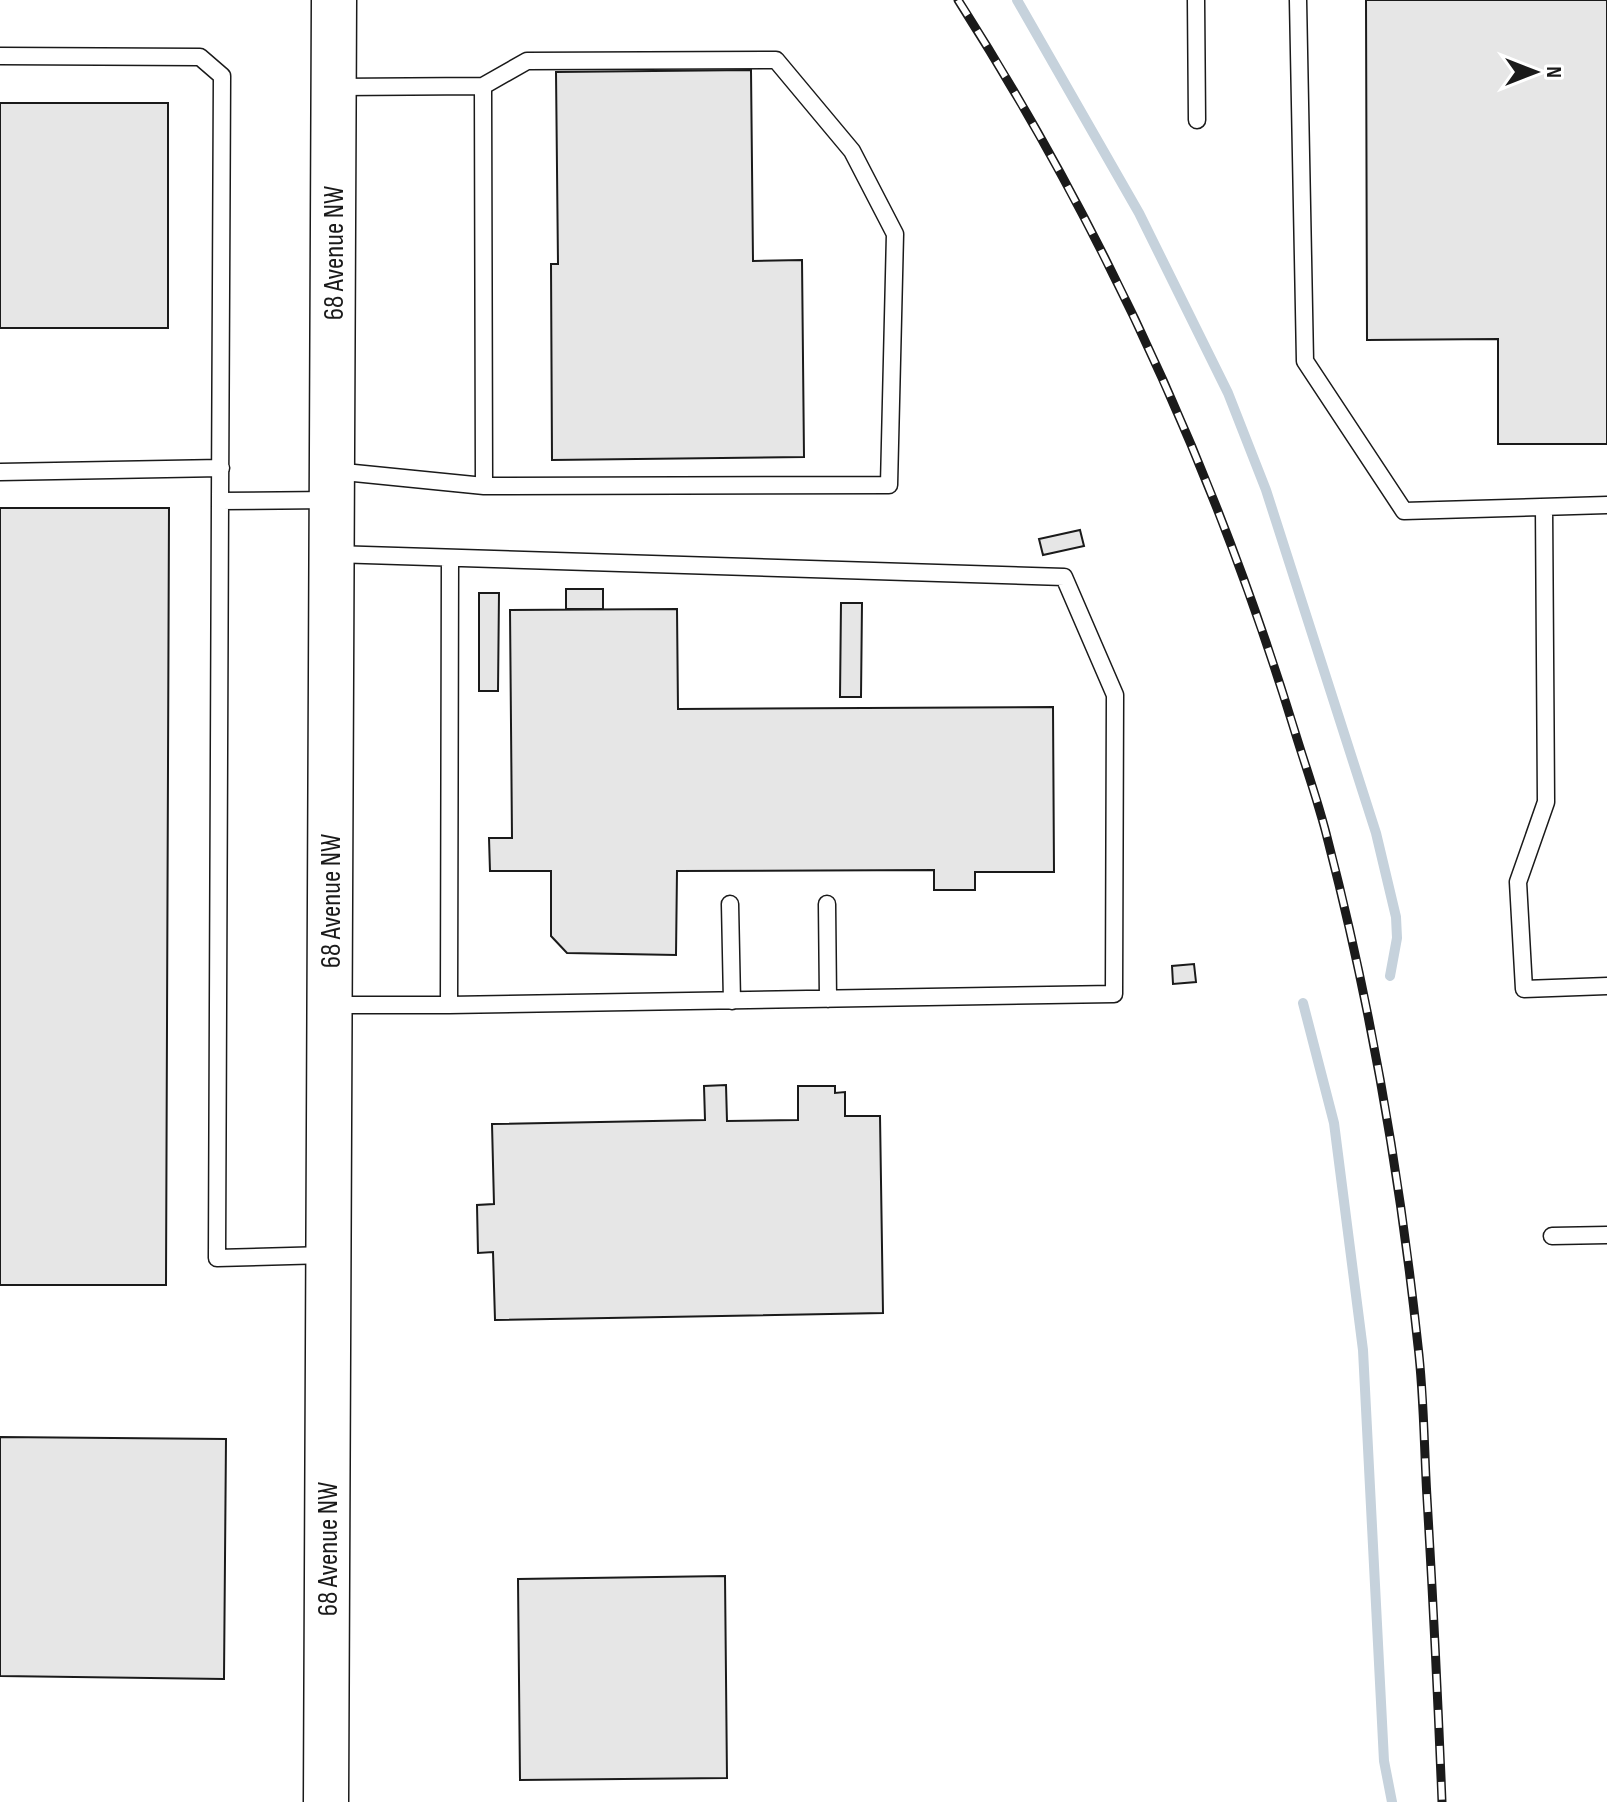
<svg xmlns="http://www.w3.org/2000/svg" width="1607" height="1802" viewBox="0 0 1607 1802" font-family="'Sofia Sans Condensed',sans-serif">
  <rect width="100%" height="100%" fill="#fff"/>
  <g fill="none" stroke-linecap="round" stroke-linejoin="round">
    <!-- stream -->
    <path stroke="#c6d2dc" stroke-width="10" d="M 1017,0 L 1139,213 L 1228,393 L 1266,490 L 1376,833 L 1396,917 L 1397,938 L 1390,976
      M 1303,1003 L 1334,1123 L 1363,1350 L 1384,1761 L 1392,1802"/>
  </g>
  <!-- building -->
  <path fill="#e6e6e6" stroke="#1a1a1a" stroke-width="2" d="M 1366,0 L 1607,0 L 1607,444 L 1498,444 L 1498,339 L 1367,340 Z
    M 751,70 L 753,261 L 802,260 L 804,457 L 552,460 L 551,264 L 558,264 L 556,72 Z
    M 0,103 L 168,103 L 168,328 L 0,328 Z
    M 0,508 L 169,508 L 166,1285 L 0,1285 Z
    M 1080,530 L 1084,546 L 1043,555 L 1039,539 Z
    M 566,589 L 603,589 L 603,609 L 566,609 Z
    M 479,593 L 499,593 L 498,691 L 479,691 Z
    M 841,603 L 862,603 L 861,697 L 840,697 Z
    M 677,609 L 678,709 L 1053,707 L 1054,872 L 975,872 L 975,890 L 934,890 L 934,870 L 677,871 L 676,955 L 567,953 L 551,936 L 551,871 L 490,871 L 489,838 L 512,838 L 510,610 Z
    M 1194,964 L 1196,982 L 1173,984 L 1172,966 Z
    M 726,1085 L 727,1121 L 798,1120 L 798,1086 L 835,1086 L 835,1093 L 845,1092 L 845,1116 L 880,1116 L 883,1313 L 495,1320 L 493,1252 L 478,1253 L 477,1205 L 494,1204 L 492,1124 L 705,1120 L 704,1086 Z
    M 0,1437 L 226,1439 L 224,1679 L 0,1676 Z
    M 725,1576 L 727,1778 L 520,1780 L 518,1579 Z"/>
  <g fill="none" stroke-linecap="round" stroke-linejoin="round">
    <defs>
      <path id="lane" d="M 1196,0 L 1197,120
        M 1298,0 L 1305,361 L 1404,511 L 1607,505
        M 0,56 L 200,57 L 222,76 L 220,501 L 331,500
        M 336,87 L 483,86 L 527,61 L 776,60 L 852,151 L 895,234 L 889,485 L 484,486 L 483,86
        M 334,471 L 484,486
        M 0,472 L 221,468
        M 220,501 L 217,1258 L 327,1255
        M 1544,507 L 1546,802 L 1518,882 L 1524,989 L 1607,986
        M 730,904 L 732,1001
        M 827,904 L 828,999
        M 332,1005 L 449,1005 L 1114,994 L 1115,695 L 1064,577 L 333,554
        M 449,1005 L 450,559
        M 1552,1236 L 1607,1235"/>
      <path id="secondary" d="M 326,1802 L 334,0"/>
    </defs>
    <!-- lane casing -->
    <use href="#lane" stroke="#1a1a1a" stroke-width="19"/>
    <!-- secondary casing -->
    <use href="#secondary" stroke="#1a1a1a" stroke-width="47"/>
    <!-- lane -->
    <use href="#lane" stroke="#fff" stroke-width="16"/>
    <!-- secondary -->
    <use href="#secondary" stroke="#fff" stroke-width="44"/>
    <defs>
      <path id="rail" d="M 958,0 C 1103,227 1216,474 1295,732 C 1306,768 1319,804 1328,841 C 1371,1007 1400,1176 1418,1346 C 1424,1396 1424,1448 1427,1498 C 1433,1599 1438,1701 1442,1802"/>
    </defs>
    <!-- rail casing -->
    <use href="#rail" stroke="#1a1a1a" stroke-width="9"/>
    <!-- rail -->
    <use href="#rail" stroke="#fff" stroke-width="6" stroke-dasharray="18" stroke-linecap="butt"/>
  </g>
  <g text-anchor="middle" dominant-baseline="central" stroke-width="6" stroke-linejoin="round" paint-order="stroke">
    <!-- street labels -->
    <g font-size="28" fill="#1a1a1a" stroke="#fff">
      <text transform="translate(334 253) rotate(-90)">68 Avenue NW</text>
      <text transform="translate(331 901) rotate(-90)">68 Avenue NW</text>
      <text transform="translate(328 1549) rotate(-90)">68 Avenue NW</text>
    </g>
  </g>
  <!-- north arrow -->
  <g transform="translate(1535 72) rotate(90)" stroke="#ffffff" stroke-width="6" paint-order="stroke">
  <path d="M0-6L14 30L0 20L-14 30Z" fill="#1a1a1a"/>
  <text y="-12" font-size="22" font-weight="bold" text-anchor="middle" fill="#1a1a1a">N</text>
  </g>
</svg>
